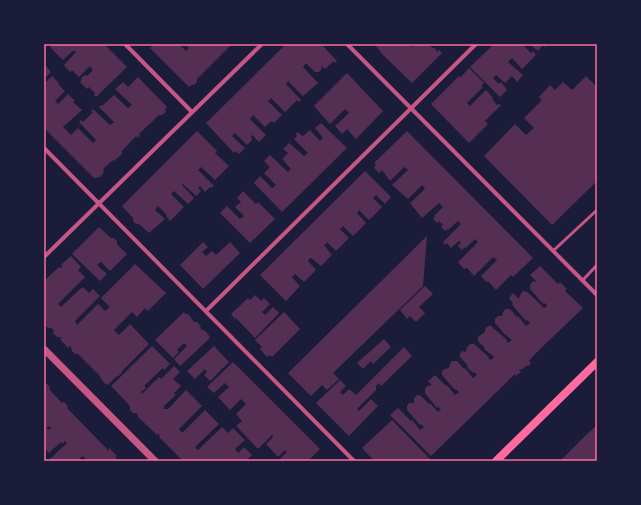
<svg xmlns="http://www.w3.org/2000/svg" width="641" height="505" viewBox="0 0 641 505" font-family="Mulish,sans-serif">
  <rect width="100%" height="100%" fill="#1b1b3a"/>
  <!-- building -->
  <path fill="#542f53" d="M 52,44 L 104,44 L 127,67 L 96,97 L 94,95 L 95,93 L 89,87 L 87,89 L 80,82 L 82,79 L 81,78 L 85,75 L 87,76 L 93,70 L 90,66 L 79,77 L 72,70 L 70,72 L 64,65 L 76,52 L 74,50 L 63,60 L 50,47 Z
    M 154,44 L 179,44 L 186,51 L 189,48 L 185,44 L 232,44 L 197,79 L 197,82 L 194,85 L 191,85 L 189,87 L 150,48 Z
    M 283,44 L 322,44 L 322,45 L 337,61 L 335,63 L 334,61 L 325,69 L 322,66 L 321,70 L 319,72 L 315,72 L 306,63 L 303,67 L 318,83 L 303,96 L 288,81 L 286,84 L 301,100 L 299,102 L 297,100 L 285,112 L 271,98 L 268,101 L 282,115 L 274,123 L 272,121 L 265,127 L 253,115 L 250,119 L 266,135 L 259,142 L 252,135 L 251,136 L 252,140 L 247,145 L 235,133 L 232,136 L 245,148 L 239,154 L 236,151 L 234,153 L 206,123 L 284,46 Z
    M 376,44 L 410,44 L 413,47 L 416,44 L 430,44 L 429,45 L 431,47 L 434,48 L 437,50 L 436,53 L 439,50 L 442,53 L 412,83 L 380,52 L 381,52 L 375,45 Z
    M 494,44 L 526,44 L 524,46 L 531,53 L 533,51 L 536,55 L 522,69 L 512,58 L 508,62 L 523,75 L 517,82 L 512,76 L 505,83 L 496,75 L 493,78 L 499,84 L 501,82 L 507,90 L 500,97 L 470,67 Z
    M 529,44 L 548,44 L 545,47 L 543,45 L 538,51 Z
    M 44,64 L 51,72 L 44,79 Z
    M 469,68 L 484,83 L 481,86 L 483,87 L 467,103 L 470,106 L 486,90 L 493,98 L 492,99 L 497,105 L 499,104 L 501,105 L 485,121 L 488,124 L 469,143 L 431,104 L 459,76 L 460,78 Z
    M 347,73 L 383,111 L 356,139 L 347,129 L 342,134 L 335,126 L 349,113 L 345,109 L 330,124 L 314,106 Z
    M 52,76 L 59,83 L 58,84 L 65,91 L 55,101 L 58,104 L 68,94 L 75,101 L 73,102 L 82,110 L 63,127 L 71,135 L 78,128 L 93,143 L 96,140 L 79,122 L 81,120 L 83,122 L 93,112 L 91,111 L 93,109 L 110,125 L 114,122 L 99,107 L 101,105 L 102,106 L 114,95 L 128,108 L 132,105 L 115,89 L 123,82 L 128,87 L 138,77 L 167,107 L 165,109 L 166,112 L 162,115 L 159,115 L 139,134 L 140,135 L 138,138 L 136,136 L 121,152 L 123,153 L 114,161 L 113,160 L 104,168 L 103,174 L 100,177 L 94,178 L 44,128 L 44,84 Z
    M 586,76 L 597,87 L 597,181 L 552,225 L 484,156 L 515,124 L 526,135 L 534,128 L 524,118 L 542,100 L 539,97 L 550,85 L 555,90 L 563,82 L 572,90 Z
    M 321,123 L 347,148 L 282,212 L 254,183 L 260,176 L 272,188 L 274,187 L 276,185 L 264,173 L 270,167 L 264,161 L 270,155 L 288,172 L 291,169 L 282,159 L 288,153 L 283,149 L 289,143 L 304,156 L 308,153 L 294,139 L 297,136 L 296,134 L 297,132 L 303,136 L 310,130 L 320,141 L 323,138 L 315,128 Z
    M 197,131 L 217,151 L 215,153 L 229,166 L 215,180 L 201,167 L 198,170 L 214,186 L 211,188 L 210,187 L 205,192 L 200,186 L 198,188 L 201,191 L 196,196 L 183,184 L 182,185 L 194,198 L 188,204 L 174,191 L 171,194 L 184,207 L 170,221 L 166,216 L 167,215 L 158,206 L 155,210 L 165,219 L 149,233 L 139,224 L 136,224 L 133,221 L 133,218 L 122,206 Z
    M 407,131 L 533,258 L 513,277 L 511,275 L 496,290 L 488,281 L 486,282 L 481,276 L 497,260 L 496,259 L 493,257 L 474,276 L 467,268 L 464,269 L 458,262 L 478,242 L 475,239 L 466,248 L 465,247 L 462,250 L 458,246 L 461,242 L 459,241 L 451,248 L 447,243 L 445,245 L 443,242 L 461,224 L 458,221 L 448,230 L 447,229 L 445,231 L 441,227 L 443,225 L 439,221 L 437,223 L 433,219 L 435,217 L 434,216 L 443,207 L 439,203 L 422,218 L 410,203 L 425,189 L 422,185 L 408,199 L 392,185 L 408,170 L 404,167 L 390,181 L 382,170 L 379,173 L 374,168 L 376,165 L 374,163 Z
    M 365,171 L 391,197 L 385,204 L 376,195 L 373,198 L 382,207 L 369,220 L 359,210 L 357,213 L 366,223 L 353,236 L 343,226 L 340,229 L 349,238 L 336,251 L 327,242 L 326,244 L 324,245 L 332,255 L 321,266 L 311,258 L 309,259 L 308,261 L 316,270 L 304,282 L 295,274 L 292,277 L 300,286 L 286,301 L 260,275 Z
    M 243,191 L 256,204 L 258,202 L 275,219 L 250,243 L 220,213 L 227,206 L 240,219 L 244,216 L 235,207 L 241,202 L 237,198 Z
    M 99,227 L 111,238 L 114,238 L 117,241 L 117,244 L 127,254 L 110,271 L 101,262 L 99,263 L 97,265 L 107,274 L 100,281 L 72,254 Z
    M 427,236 L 423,286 L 333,373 L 339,379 L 327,390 L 322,385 L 311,396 L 288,373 Z
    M 203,242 L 208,247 L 202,252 L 206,256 L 212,251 L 216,255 L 230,242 L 240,253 L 203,289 L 180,265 Z
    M 71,256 L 81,267 L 78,270 L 85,277 L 58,304 L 61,307 L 81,288 L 82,289 L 83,287 L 89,293 L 93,289 L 100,296 L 75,321 L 77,325 L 98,304 L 105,311 L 110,307 L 101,298 L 135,264 L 166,293 L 148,311 L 145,308 L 137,317 L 132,312 L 114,330 L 119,335 L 130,324 L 149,344 L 124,369 L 120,375 L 116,377 L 108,385 L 104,383 L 99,375 L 78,354 L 75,354 L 72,351 L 71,347 L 70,346 L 68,348 L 60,339 L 62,337 L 57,337 L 53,333 L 54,330 L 51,328 L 48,328 L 45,325 L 44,320 L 44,281 L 59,267 L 61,268 L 63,266 L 61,265 Z
    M 540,266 L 558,284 L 560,282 L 567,289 L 565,291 L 583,308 L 537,352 L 529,361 L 531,363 L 529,366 L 528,365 L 521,370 L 520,369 L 519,370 L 521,372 L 516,376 L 515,374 L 431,456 L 390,415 L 398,408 L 411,421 L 412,420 L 420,430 L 424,427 L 421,424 L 420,425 L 407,410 L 407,406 L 409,403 L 414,403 L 414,398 L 417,395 L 421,396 L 429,404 L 430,403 L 438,412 L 441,409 L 438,407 L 437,408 L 425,393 L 425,389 L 427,386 L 432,385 L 428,381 L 435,375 L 446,386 L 447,385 L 455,395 L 459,392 L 456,389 L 455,390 L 442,375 L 442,371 L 445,369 L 449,368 L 450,364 L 452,361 L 457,361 L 464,369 L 465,368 L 473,378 L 477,375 L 474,372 L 473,373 L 467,367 L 468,366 L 460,357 L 460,354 L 462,351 L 466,352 L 467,347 L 470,344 L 474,344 L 489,357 L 488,358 L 491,360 L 494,357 L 484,349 L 485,348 L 478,341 L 478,337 L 485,332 L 485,329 L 488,326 L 491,326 L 507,340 L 506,340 L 508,343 L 512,340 L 502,332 L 502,331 L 495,323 L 495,319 L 498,316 L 502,316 L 503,312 L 505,309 L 510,309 L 517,317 L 518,316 L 526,326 L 530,323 L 527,320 L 526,321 L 513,306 L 512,302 L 509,298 L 513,293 L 519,299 L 520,295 L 523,291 L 527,292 L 535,299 L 544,308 L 546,307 L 547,305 L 544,303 L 543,304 L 530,289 L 530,285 L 533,281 L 537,282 L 530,275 Z
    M 425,286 L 433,294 L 419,307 L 425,313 L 416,322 L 410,316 L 407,319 L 400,310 Z
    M 255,295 L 261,301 L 264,298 L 270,304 L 262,312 L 265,315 L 273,307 L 279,313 L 255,338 L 236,318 L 235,319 L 231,314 L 248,298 L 250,300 Z
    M 184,312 L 185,314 L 188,314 L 194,322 L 197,322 L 200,325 L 201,329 L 205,331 L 208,334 L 210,338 L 180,366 L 174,359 L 187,346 L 184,343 L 177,350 L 179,352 L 173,358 L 155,340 Z
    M 284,312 L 300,329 L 272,357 L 270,355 L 267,357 L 260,349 L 262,347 L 255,340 Z
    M 384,339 L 391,347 L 373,364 L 371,361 L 363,369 L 357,363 Z
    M 152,346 L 170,364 L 164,370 L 163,368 L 144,386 L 146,388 L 141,392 L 142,394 L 159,377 L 161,379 L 174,366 L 180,372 L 173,379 L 181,386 L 174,393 L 176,395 L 164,406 L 164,409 L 168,409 L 186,390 L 202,406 L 179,429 L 182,433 L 205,410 L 219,424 L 195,447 L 198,450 L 222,427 L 228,433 L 233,428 L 245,440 L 235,449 L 238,453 L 244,447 L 252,455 L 246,461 L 183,461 L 159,437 L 160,435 L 158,434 L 157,435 L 137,416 L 138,415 L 136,413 L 133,413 L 130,410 L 130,406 L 111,386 Z
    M 214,346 L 229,362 L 210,381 L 204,375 L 207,372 L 205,369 L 195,379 L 187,371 Z
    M 404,347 L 412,356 L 381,386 L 379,383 L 376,386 L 376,390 L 357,409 L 359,411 L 371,399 L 378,406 L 349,436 L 316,403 L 340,380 L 346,386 L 340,392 L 343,395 L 349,389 L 356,395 Z
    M 233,362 L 320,449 L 308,461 L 278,461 L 287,452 L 285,450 L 278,457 L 266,444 L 273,437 L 272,435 L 258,449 L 236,426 L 242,421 L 236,414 L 246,404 L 241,399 L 230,410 L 218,397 L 229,387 L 225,383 L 214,393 L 207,387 Z
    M 44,381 L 50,387 L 49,389 L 62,403 L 64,402 L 68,406 L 67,408 L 107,449 L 108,451 L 109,448 L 117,456 L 115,457 L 119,461 L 84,461 L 86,460 L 83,456 L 77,461 L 53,461 L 50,459 L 67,443 L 65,441 L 62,444 L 61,442 L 49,453 L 44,448 L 44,431 L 47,428 L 49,430 L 51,428 L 49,426 L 44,430 Z
    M 392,420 L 430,459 L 428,461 L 374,461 L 362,448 Z
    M 597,425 L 597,461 L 560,461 L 586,435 Z"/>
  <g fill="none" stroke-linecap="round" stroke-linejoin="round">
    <!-- service -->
    <path stroke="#c65784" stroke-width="3" d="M 553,251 L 597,210
      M 582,281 L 597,265"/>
    <!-- minor -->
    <path stroke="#c65784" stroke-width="4" d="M 125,44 L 192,112
      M 347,44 L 597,295
      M 44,148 L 354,461
      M 44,257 L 262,44
      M 206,311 L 476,44"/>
    <!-- tertiary -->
    <path stroke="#c65784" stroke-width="7" d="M 44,349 L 155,461"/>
    <!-- secondary -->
    <path stroke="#ff6b9d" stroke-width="8" d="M 496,461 L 597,362"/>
  </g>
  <!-- border -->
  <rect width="641" height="505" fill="none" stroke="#1b1b3a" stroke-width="90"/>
  <rect x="45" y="45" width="551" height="415" fill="none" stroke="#ff6b9d" stroke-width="1.5"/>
</svg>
